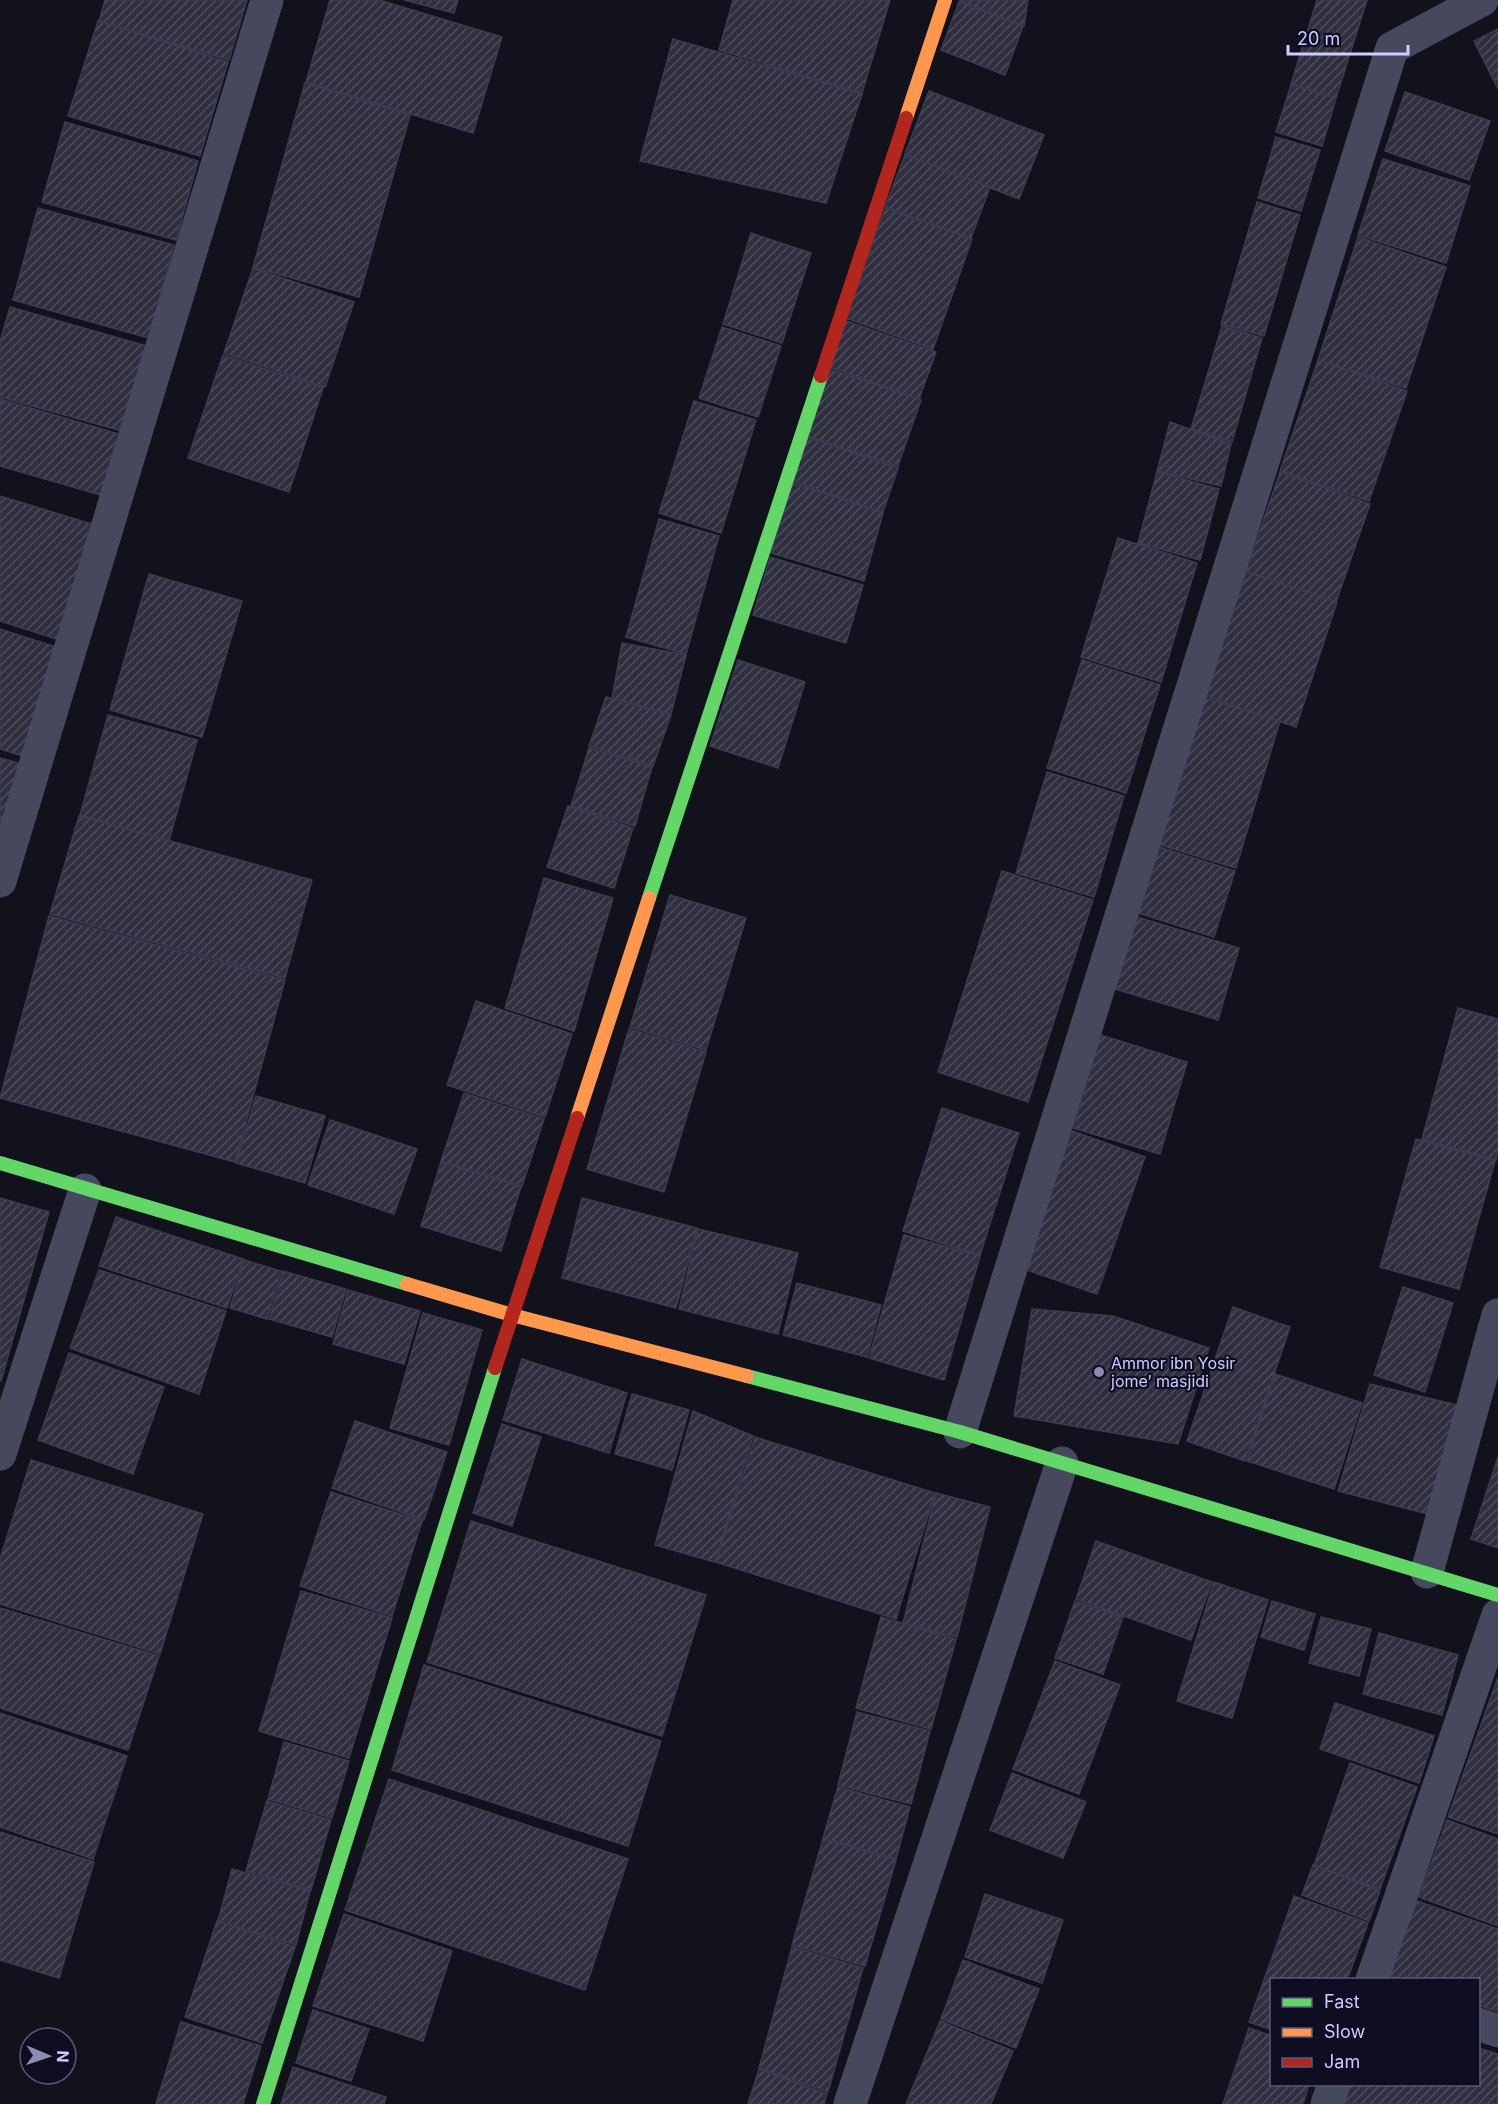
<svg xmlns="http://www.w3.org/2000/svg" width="1498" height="2104" viewBox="0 0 1498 2104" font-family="Inter,sans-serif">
  <defs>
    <pattern id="building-hatch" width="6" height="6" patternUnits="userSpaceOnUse" patternTransform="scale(1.5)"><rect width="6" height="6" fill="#302f3f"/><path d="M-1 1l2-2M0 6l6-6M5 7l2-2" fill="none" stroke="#4d4c5c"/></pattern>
  </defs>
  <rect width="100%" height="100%" fill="#12121d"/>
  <!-- building -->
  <path fill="url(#building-hatch)" stroke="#3c3b51" stroke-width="1.5" d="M 105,0 L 247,0 L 229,60 L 99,21 Z
    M 330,0 L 379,0 L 502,37 L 473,133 L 306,82 Z
    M 404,0 L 458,0 L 454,13 Z
    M 733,0 L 890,0 L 862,93 L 719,50 Z
    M 960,0 L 1028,0 L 1024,26 L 960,1 Z
    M 1317,0 L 1367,0 L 1336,98 L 1291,84 Z
    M 959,2 L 1023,26 L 1005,75 L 941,50 Z
    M 98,21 L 228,62 L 200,156 L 68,116 Z
    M 1498,29 L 1498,89 L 1474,41 Z
    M 673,39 L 862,94 L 826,203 L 640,161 Z
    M 305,83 L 410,115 L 359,297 L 253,267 Z
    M 1291,85 L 1336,98 L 1322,146 L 1276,132 Z
    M 929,91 L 1044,135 L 1019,199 L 905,154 Z
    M 1405,92 L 1490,121 L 1469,180 L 1385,151 Z
    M 65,122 L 198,161 L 176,240 L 42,202 Z
    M 1276,137 L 1320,150 L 1301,211 L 1258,198 Z
    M 905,155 L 990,187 L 971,238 L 885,207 Z
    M 1383,159 L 1470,186 L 1446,263 L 1358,235 Z
    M 1257,202 L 1300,215 L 1264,336 L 1221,324 Z
    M 38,208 L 174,245 L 149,338 L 13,300 Z
    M 885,208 L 972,239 L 933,349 L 846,318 Z
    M 751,233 L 811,253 L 782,343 L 723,324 Z
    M 1358,237 L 1446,267 L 1406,388 L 1318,360 Z
    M 253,268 L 354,302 L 325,387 L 224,353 Z
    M 10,307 L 147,346 L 122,431 L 0,397 L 0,342 Z
    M 846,321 L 936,352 L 919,399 L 830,367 Z
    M 1222,326 L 1262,338 L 1232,442 L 1191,429 Z
    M 722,327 L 781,346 L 758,417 L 699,398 Z
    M 223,355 L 323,388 L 289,492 L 188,458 Z
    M 1318,360 L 1407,391 L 1369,501 L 1280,471 Z
    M 829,369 L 921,400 L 898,466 L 807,436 Z
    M 0,399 L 122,435 L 104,496 L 0,466 Z
    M 694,401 L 756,420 L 721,533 L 659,513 Z
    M 1170,422 L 1231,444 L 1221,486 L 1157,471 Z
    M 807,437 L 898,468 L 883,512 L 792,481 Z
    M 1157,472 L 1219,489 L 1200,560 L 1138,543 Z
    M 1280,472 L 1370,504 L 1336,602 L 1246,571 Z
    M 792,483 L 883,513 L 864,581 L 771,553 Z
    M 0,496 L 95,525 L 60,640 L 0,621 Z
    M 659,519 L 719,536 L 686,654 L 626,637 Z
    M 1118,538 L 1197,563 L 1161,682 L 1081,657 Z
    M 770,557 L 863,585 L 846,643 L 753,615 Z
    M 1246,572 L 1337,602 L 1296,727 L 1205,696 Z
    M 149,574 L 242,601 L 202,737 L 110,710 Z
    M 0,629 L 56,647 L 23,756 L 0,749 Z
    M 622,643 L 686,655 L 671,714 L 612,698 Z
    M 738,660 L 805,682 L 778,768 L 710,746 Z
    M 1082,660 L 1160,685 L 1126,793 L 1047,768 Z
    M 606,697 L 671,715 L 653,766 L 589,746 Z
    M 1204,698 L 1280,721 L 1236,868 L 1160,845 Z
    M 108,715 L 197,740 L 169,841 L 80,815 Z
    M 589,748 L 652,767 L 635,826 L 571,806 Z
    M 0,758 L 22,764 L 0,840 Z
    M 1047,772 L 1124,796 L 1094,897 L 1016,873 Z
    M 568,806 L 633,828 L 614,888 L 547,867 Z
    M 79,816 L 312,880 L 285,978 L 50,914 Z
    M 1159,847 L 1235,871 L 1214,937 L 1138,913 Z
    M 1002,871 L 1093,900 L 1028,1102 L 938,1072 Z
    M 544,878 L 613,898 L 574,1031 L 505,1008 Z
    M 670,895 L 746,918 L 706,1050 L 630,1027 Z
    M 49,916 L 285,980 L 235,1162 L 0,1098 Z
    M 1137,917 L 1239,948 L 1218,1020 L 1115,989 Z
    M 476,1001 L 572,1034 L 545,1117 L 447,1085 Z
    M 1458,1008 L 1498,1019 L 1498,1151 L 1496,1160 L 1422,1139 Z
    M 629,1029 L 706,1052 L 664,1192 L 587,1169 Z
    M 1101,1035 L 1187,1062 L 1160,1154 L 1073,1128 Z
    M 464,1093 L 544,1119 L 522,1186 L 441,1161 Z
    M 256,1096 L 325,1116 L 305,1183 L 236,1163 Z
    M 942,1108 L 1019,1133 L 980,1255 L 903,1231 Z
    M 330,1120 L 417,1149 L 394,1214 L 308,1185 Z
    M 1072,1131 L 1145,1157 L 1097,1294 L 1024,1269 Z
    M 1416,1139 L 1495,1161 L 1459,1289 L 1380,1267 Z
    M 441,1162 L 521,1187 L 501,1251 L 421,1226 Z
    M 0,1198 L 49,1212 L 1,1381 L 0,1380 Z
    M 582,1198 L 697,1228 L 676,1308 L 562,1278 Z
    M 116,1217 L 243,1259 L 227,1308 L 99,1266 Z
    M 698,1229 L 798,1253 L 778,1334 L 679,1309 Z
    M 904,1235 L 980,1256 L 944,1380 L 869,1358 Z
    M 244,1260 L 281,1271 L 267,1319 L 230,1308 Z
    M 99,1270 L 226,1311 L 199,1394 L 70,1348 Z
    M 283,1271 L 346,1289 L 332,1337 L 269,1319 Z
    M 797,1283 L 881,1305 L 867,1357 L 783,1335 Z
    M 1403,1287 L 1453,1303 L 1425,1392 L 1374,1375 Z
    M 348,1290 L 420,1311 L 404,1364 L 333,1344 Z
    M 1233,1307 L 1290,1327 L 1245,1461 L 1187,1441 Z
    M 1032,1309 L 1113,1316 L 1209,1348 L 1178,1444 L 1014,1416 Z
    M 423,1313 L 482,1330 L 449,1445 L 390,1428 Z
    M 69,1353 L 164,1387 L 133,1474 L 38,1440 Z
    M 522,1359 L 627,1393 L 609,1453 L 503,1420 Z
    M 1275,1374 L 1362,1403 L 1334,1489 L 1247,1461 Z
    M 1370,1384 L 1457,1405 L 1428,1514 L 1338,1491 Z
    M 632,1394 L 689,1410 L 672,1470 L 615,1454 Z
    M 693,1411 L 753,1436 L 715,1562 L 655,1545 Z
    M 355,1421 L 447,1452 L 424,1520 L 332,1488 Z
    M 502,1424 L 541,1437 L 512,1526 L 473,1513 Z
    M 755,1437 L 935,1493 L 896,1619 L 716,1562 Z
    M 1498,1457 L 1498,1548 L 1471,1539 Z
    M 31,1460 L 203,1514 L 160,1654 L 0,1604 L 0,1559 Z
    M 331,1492 L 422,1521 L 392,1616 L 300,1586 Z
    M 936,1493 L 990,1507 L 957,1637 L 903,1623 Z
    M 471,1521 L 706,1595 L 662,1736 L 427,1662 Z
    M 1096,1541 L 1212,1582 L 1191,1640 L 1076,1599 Z
    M 1214,1582 L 1268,1600 L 1232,1718 L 1177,1701 Z
    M 301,1591 L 392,1618 L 349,1758 L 259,1731 Z
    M 1075,1601 L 1123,1617 L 1103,1674 L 1055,1658 Z
    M 1272,1601 L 1315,1614 L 1304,1650 L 1261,1637 Z
    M 0,1608 L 159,1656 L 128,1750 L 0,1708 Z
    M 881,1617 L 956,1639 L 931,1729 L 856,1708 Z
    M 1321,1617 L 1371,1629 L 1359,1676 L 1309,1663 Z
    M 1379,1633 L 1458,1655 L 1442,1715 L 1363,1694 Z
    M 1055,1661 L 1120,1685 L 1079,1794 L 1013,1769 Z
    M 424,1665 L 661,1741 L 628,1846 L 392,1770 Z
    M 1498,1677 L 1498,1834 L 1448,1817 Z
    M 1335,1703 L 1434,1736 L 1419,1783 L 1320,1749 Z
    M 857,1712 L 930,1731 L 911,1804 L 838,1785 Z
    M 0,1713 L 127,1756 L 93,1859 L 0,1827 Z
    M 284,1742 L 349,1761 L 332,1818 L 268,1799 Z
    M 1350,1763 L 1417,1787 L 1380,1889 L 1314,1865 Z
    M 1012,1773 L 1086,1802 L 1063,1858 L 990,1830 Z
    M 389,1779 L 628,1859 L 585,1990 L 345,1910 Z
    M 838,1787 L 910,1807 L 896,1859 L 823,1838 Z
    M 267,1801 L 331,1820 L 311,1890 L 246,1871 Z
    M 1447,1820 L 1498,1839 L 1498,1926 L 1419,1897 Z
    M 0,1832 L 94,1862 L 59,1978 L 0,1960 Z
    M 823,1839 L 896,1860 L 865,1966 L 792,1945 Z
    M 1313,1865 L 1380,1891 L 1369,1921 L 1302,1895 Z
    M 232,1869 L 310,1891 L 296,1945 L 218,1921 Z
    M 985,1894 L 1063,1920 L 1042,1983 L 965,1957 Z
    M 1294,1896 L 1368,1923 L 1347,1980 L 1272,1980 L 1272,2030 L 1249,2022 Z
    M 1417,1901 L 1498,1929 L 1498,2012 L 1478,2005 L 1478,1980 L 1401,1980 L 1389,1975 Z
    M 344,1914 L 452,1951 L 423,2041 L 313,2006 Z
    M 217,1921 L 295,1947 L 262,2043 L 185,2017 Z
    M 792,1947 L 863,1968 L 828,2092 L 759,2068 Z
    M 963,1960 L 1039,1989 L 1016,2048 L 941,2019 Z
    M 313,2010 L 369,2029 L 351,2081 L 296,2063 Z
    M 940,2021 L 1013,2051 L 991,2104 L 906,2104 Z
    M 181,2022 L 261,2046 L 243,2104 L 156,2104 Z
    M 1249,2028 L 1272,2036 L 1272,2084 L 1309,2084 L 1303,2104 L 1223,2104 Z
    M 1478,2048 L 1498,2054 L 1498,2104 L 1344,2104 L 1350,2084 L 1478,2084 Z
    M 293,2067 L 386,2097 L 384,2104 L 281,2104 Z
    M 759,2069 L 827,2094 L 824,2104 L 748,2104 Z"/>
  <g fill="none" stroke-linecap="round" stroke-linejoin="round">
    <!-- street -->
    <path stroke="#46485e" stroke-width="33" d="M 0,881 L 267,0
      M 960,1432 L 1392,48 L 1482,0
      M 0,1454 L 85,1190
      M 1427,1572 L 1498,1315
      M 1372,1980 L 1498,1615
      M 1478,2024 L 1498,2031
      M 850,2104 L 1062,1463
      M 1327,2104 L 1334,2084"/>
    <!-- fast -->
    <path stroke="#63d668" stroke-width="14" d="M 649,898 L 821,376
      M 0,1163 L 407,1284
      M 747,1376 L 960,1432 L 1498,1595
      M 263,2104 L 495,1368"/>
    <!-- slow -->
    <path stroke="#ff974d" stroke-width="14" d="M 906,118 L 945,0
      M 577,1118 L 649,898
      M 407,1284 L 512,1315 L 747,1376"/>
    <!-- jam -->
    <path stroke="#b3261e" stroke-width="14" d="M 821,376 L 906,118
      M 495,1368 L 577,1118"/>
  </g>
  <!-- markers -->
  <circle fill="#8c8cb0" stroke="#0e0d21" stroke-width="2" cx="1099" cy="1372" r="6"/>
  <g text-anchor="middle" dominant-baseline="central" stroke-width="4.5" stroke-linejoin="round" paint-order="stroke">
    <!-- poi labels -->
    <g font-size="16" fill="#cdcdff" stroke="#0e0d21" text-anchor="start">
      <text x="1111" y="1363">Ammor ibn Yosir<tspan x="1111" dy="18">jome’ masjidi</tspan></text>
    </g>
  </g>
  <!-- legend -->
  <rect x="1270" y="1978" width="210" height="108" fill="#0e0d21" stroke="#5a5a7a" stroke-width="1.5"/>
  <rect x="1282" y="1998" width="30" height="9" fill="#63d668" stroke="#5a5a7a" stroke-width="1.5"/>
  <text x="1324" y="2008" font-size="18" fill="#cdcdff">Fast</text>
  <rect x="1282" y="2028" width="30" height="9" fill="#ff974d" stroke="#5a5a7a" stroke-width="1.5"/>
  <text x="1324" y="2038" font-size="18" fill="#cdcdff">Slow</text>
  <rect x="1282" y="2058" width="30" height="9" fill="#b3261e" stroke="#5a5a7a" stroke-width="1.5"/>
  <text x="1324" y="2068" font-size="18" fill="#cdcdff">Jam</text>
  <!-- north arrow -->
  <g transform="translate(48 2056) rotate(92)"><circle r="28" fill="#0e0d21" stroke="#5a5a7a" stroke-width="1.5"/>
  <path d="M0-4.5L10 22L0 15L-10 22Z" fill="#8c8cb0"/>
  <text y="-9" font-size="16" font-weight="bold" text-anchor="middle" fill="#cdcdff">N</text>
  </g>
  <!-- scale -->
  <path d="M1288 45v9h120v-9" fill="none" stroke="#cdcdff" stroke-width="3"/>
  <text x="1297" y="45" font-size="18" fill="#cdcdff" stroke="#0e0d21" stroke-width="4.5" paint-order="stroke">20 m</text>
</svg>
